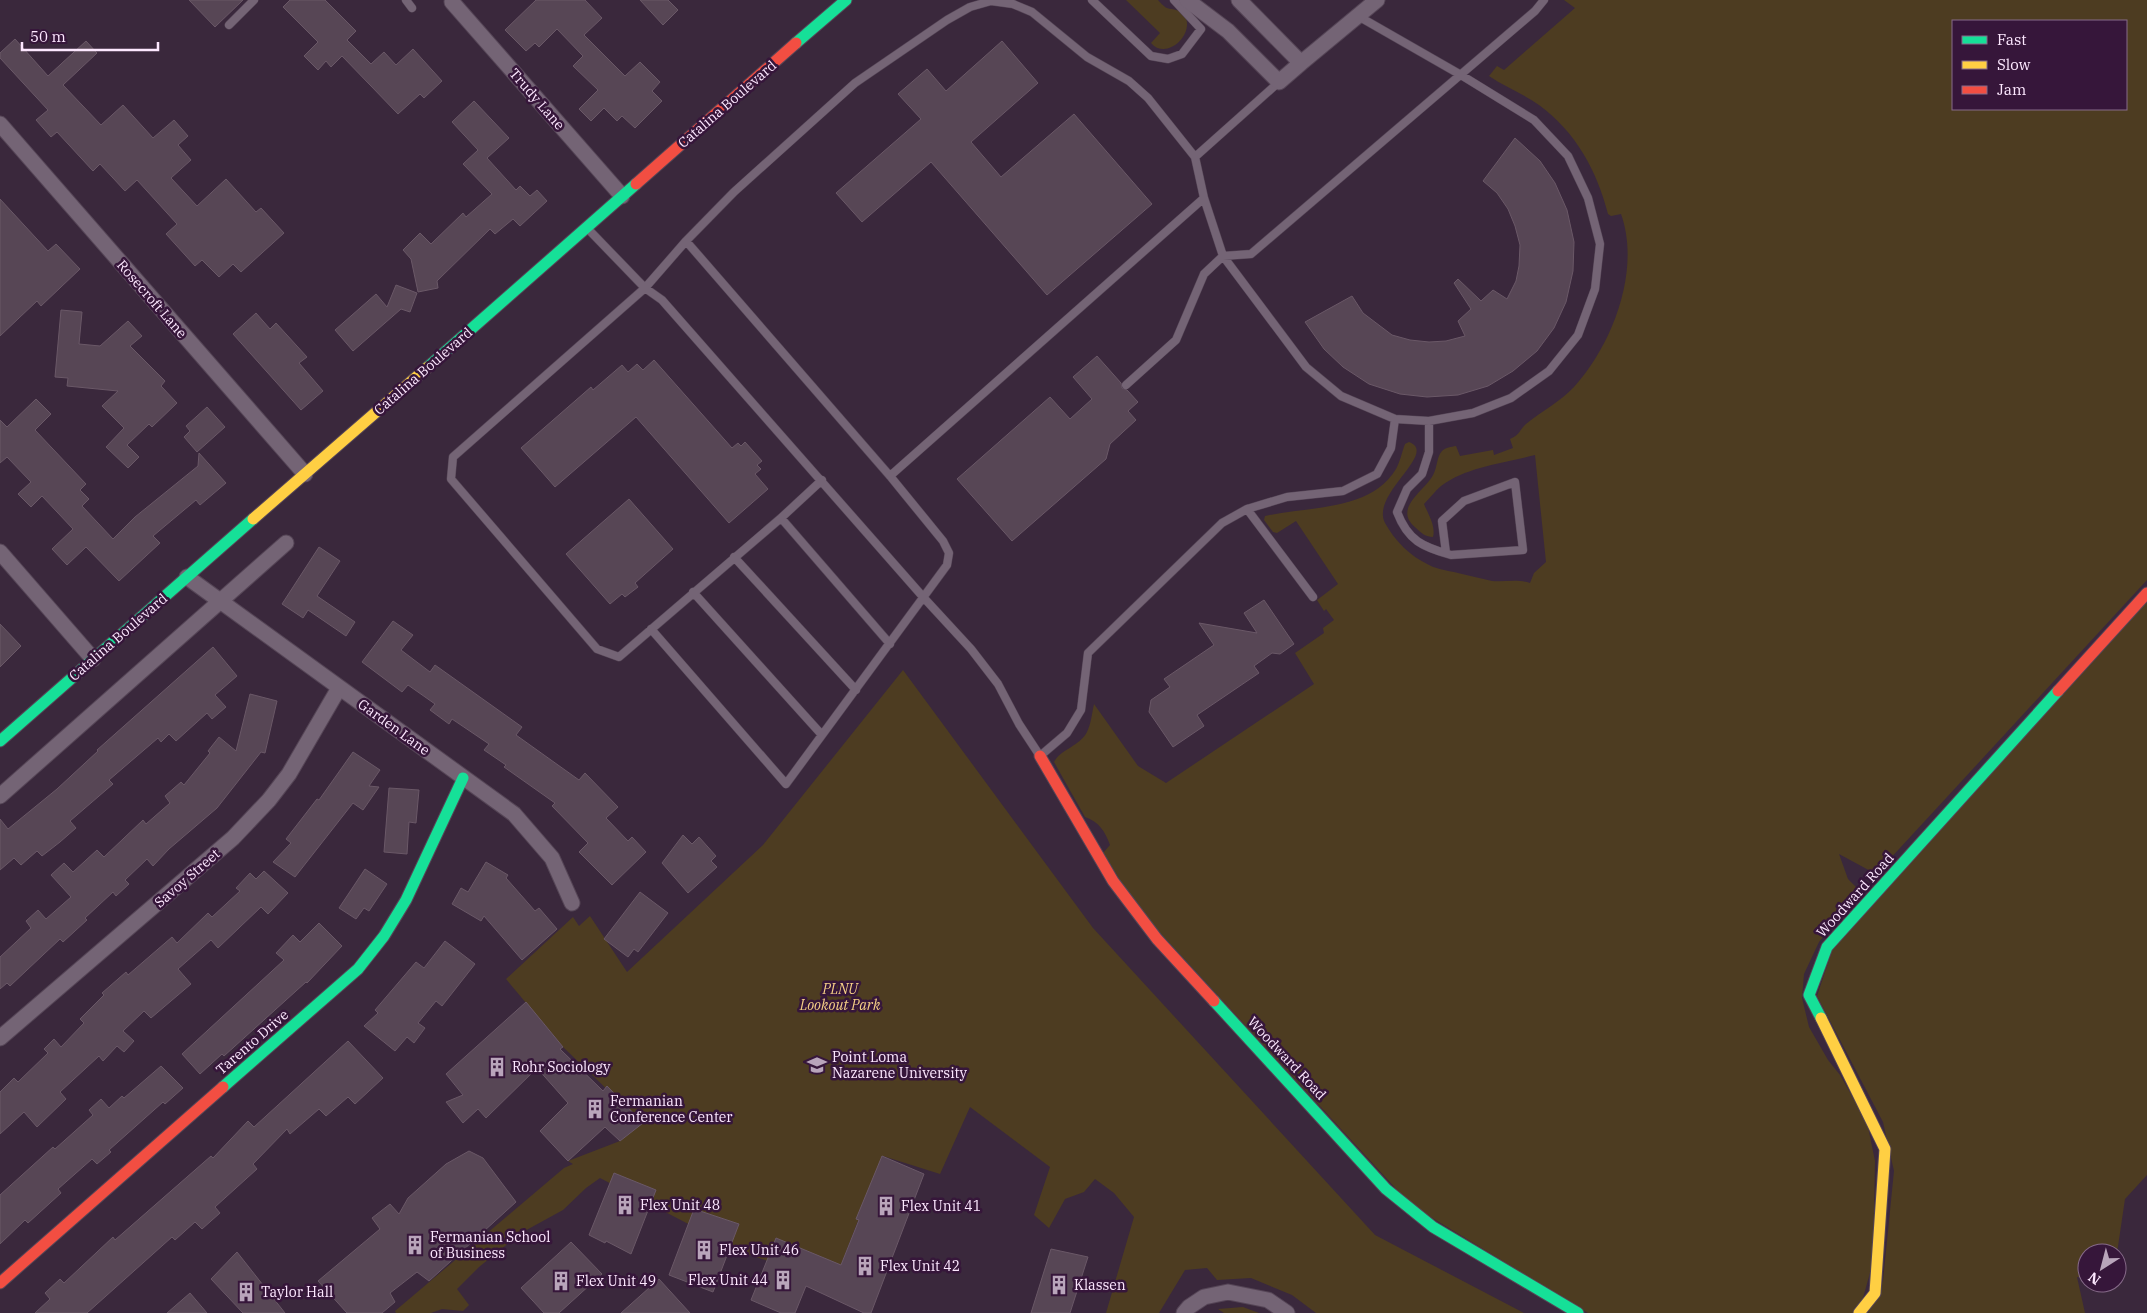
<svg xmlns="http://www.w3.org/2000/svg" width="2147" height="1313" viewBox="0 0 2147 1313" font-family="'IBM Plex Serif',serif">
  <rect width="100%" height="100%" fill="#3a283c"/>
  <!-- green -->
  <path fill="#4d3c21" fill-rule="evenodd" d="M 1126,0 L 1158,0 C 1160,2 1164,7 1167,8 C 1173,10 1181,9 1185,16 C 1195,35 1166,61 1151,43 L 1160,33 Z
    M 1564,0 L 2147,0 L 2147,580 L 1876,874 L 1839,854 L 1848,879 L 1860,891 L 1819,942 L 1804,974 L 1802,998 L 1809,1027 L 1828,1060 L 1840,1075 L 1867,1122 L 1875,1161 L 1873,1262 L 1863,1298 L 1854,1313 L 1588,1313 L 1411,1205 L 1138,909 L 1103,853 L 1110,845 C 1105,831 1099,822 1085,817 L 1054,762 C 1061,749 1080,746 1087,732 C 1091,724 1092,713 1094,704 L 1138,766 L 1166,783 L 1314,684 L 1295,653 L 1324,633 L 1323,628 L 1334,620 L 1326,609 L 1324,611 L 1317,600 L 1338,584 L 1296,521 L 1277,533 L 1273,532 L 1264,520 L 1265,516 C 1307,506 1370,512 1396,469 C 1400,462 1402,452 1405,444 L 1409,442 C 1439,453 1370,494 1385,523 C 1395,541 1410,556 1429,565 C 1438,570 1452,571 1462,574 C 1472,576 1482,579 1492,581 C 1506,582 1517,579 1530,583 L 1534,573 L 1546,562 L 1535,455 C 1504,463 1466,467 1441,486 C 1435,491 1430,498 1424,504 C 1428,514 1436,526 1433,537 C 1426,537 1421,533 1416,528 C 1391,508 1427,490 1434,473 C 1437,467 1437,456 1442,451 C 1446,447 1451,447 1456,446 L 1460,456 L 1493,450 L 1494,455 L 1513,448 L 1510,439 C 1521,434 1519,430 1526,424 C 1542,411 1560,402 1574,387 C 1613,344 1641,270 1621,214 L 1611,216 L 1608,214 C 1597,171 1576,132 1539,105 C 1524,94 1505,87 1489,76 L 1497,66 L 1504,70 L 1575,8 ZM 1953,21 L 2126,21 L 2126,109 L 1953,109 Z
    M 2147,601 L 2147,1175 L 2125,1199 L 2117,1253 L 2087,1253 L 2087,1278 L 2077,1277 L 2085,1313 L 1868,1313 L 1883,1281 L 1894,1171 L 1883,1122 L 1817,996 L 1833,948 Z
    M 903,670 L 1093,928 L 1375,1235 L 1524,1313 L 1316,1313 L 1292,1295 L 1251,1278 L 1217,1280 L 1207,1268 L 1185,1270 L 1159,1313 L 1106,1313 L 1134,1217 L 1114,1193 L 1095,1179 L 1084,1192 L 1065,1199 L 1049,1228 L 1034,1215 L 1050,1167 L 970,1107 L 940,1174 L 883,1156 L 834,1283 L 744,1253 L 600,1178 L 586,1188 L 563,1210 L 521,1233 L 479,1267 L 457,1289 L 469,1305 L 463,1311 L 442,1309 L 431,1313 L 396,1313 L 395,1311 L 564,1168 L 573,1164 L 568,1161 L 620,1141 L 642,1123 L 563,1047 L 506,979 L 573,917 L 579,926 L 590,916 L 627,972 L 763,845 Z
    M 1243,1307 L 1259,1313 L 1224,1313 L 1218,1309 Z"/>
  <!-- building -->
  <path fill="#574655" stroke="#6a5867" d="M 189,0 L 243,0 L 215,27 Z
    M 290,0 L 325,0 L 356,31 L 347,40 L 371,64 L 384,52 L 396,65 L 413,49 L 442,81 L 424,98 L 420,94 L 398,114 L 342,56 L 331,67 L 326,61 L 318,70 L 304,56 L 318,42 L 283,7 Z
    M 536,0 L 585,0 L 602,18 L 584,35 L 625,76 L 640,62 L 660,82 L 652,91 L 662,101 L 635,128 L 622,116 L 617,121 L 604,108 L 591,121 L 579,109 L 598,90 L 573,66 L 583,56 L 557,29 L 539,47 L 535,43 L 526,51 L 505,30 Z
    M 640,0 L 668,0 L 678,10 L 663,25 Z
    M 15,39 L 48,76 L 86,41 L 97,53 L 63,85 L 101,125 L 123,105 L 153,138 L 174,120 L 188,136 L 178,145 L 191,160 L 171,178 L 197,206 L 226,179 L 256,212 L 261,208 L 284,233 L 241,272 L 233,264 L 219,277 L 202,260 L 195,266 L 166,234 L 177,224 L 137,180 L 125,191 L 100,164 L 93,171 L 57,132 L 51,137 L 36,120 L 48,110 L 0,58 L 0,53 Z
    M 1002,41 L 1038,83 L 971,142 L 1001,177 L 1074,114 L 1152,204 L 1047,295 L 931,162 L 862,222 L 836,193 L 921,119 L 898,94 L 927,69 L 946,91 Z
    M 474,101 L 509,138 L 487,158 L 516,190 L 520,186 L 530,196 L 537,190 L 547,201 L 520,226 L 513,219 L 495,234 L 490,229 L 437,281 L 438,288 L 418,292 L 411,259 L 403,250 L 420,233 L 431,244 L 463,213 L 466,217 L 492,194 L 463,164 L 478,150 L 452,122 Z
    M 1515,138 L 1540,161 L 1555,183 L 1567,210 L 1574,242 L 1573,271 L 1566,302 L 1554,328 L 1537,351 L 1513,371 L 1488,386 L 1458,395 L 1427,397 L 1400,394 L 1369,384 L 1343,367 L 1324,349 L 1305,322 L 1352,296 L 1363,313 L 1392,335 L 1410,340 L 1429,342 L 1446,341 L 1465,336 L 1458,321 L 1471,309 L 1454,283 L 1458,279 L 1481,301 L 1493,290 L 1507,299 L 1516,281 L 1519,266 L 1520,245 L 1515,226 L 1508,209 L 1497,193 L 1483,181 Z
    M 0,199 L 48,251 L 56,244 L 80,269 L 41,306 L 37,301 L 0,336 Z
    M 396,285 L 417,293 L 410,312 L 401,309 L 353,351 L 335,330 L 376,294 L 387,307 Z
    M 61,310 L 82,312 L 79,344 L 100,346 L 128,321 L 142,336 L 130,346 L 165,381 L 161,386 L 177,403 L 152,427 L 149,424 L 127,445 L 139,457 L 128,468 L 106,447 L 124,428 L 102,406 L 118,391 L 67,386 L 68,378 L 55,377 Z
    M 256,313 L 270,329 L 276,323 L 307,357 L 299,363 L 323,391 L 301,410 L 233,334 Z
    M 1097,356 L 1121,383 L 1122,388 L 1127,390 L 1138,402 L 1128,411 L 1136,420 L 1110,444 L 1106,459 L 1012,541 L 957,479 L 1050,397 L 1070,419 L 1092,399 L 1073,377 Z
    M 654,360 L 732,448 L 738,443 L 741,446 L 745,442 L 762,461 L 757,465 L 761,469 L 755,474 L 768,489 L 729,523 L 636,417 L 555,487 L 521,448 L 591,387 L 593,390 L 622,365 L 628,372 L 637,364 L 643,370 Z
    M 36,399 L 51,414 L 35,430 L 86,484 L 80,490 L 89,499 L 82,506 L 113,539 L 135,517 L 198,466 L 199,453 L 226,483 L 200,505 L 196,500 L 153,536 L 160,543 L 119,581 L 86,547 L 67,565 L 52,549 L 73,529 L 42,496 L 31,507 L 18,494 L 31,482 L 7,457 L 0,463 L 0,420 L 7,427 Z
    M 207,407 L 225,427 L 197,452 L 184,437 L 190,431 L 186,426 Z
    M 629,499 L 673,549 L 635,583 L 638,587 L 625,597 L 622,594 L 610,604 L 566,554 Z
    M 319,547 L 340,561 L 317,596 L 355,622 L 346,636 L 308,610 L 303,618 L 282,604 Z
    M 1264,600 L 1294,644 L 1280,654 L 1272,653 L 1254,666 L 1259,673 L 1197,715 L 1204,726 L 1173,747 L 1149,712 L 1151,700 L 1170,687 L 1164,679 L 1214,645 L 1199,623 L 1257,633 L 1244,613 Z
    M 393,621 L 413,635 L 401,650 L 430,672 L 435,665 L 522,727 L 516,735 L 579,780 L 585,773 L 618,807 L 606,818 L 628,841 L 632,837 L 646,852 L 612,885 L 579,852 L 588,843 L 552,806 L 555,803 L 504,767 L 506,765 L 484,750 L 489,744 L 452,719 L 449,724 L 430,710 L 435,704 L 408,685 L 402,692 L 362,662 Z
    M 0,624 L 21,646 L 0,667 Z
    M 213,647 L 237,676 L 215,695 L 226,707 L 212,719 L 207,713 L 176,741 L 169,734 L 161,742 L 158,738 L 109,780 L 113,784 L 70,821 L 76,828 L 60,842 L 42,856 L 37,851 L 21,865 L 14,858 L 0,870 L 0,819 L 8,829 L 57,789 L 98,751 L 97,750 Z
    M 250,694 L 277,701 L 265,753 L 261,752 L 217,808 L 169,849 L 153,866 L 147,859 L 125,880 L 129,884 L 116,896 L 113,892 L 85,918 L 87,920 L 63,942 L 60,939 L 10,986 L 7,983 L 0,989 L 0,957 L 31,928 L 26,921 L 38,910 L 46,919 L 71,897 L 51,875 L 64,863 L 73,872 L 97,850 L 104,857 L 143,820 L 146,824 L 170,803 L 165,796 L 181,782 L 184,785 L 210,753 L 208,751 L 219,737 L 236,751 Z
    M 353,752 L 380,770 L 369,786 L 379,787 L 363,810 L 353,803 L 295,877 L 273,862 L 291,843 L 286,839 L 317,799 L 319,800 Z
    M 389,788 L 419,790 L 416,823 L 409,822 L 407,854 L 384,852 Z
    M 683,835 L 692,844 L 699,837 L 716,856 L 711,861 L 717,867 L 688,893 L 662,863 Z
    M 486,862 L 508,875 L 506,878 L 535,911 L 539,908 L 557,929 L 522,960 L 484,916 L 481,921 L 452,904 L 461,888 L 468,892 Z
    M 365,869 L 387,884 L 369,911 L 364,908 L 356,919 L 339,908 Z
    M 264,871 L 288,893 L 268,914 L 261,907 L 218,948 L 211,940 L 178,969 L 191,984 L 151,1018 L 144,1011 L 123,1031 L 134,1041 L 124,1052 L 117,1046 L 103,1061 L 99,1056 L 60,1092 L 66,1099 L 37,1127 L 24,1112 L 0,1134 L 0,1092 L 14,1078 L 18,1082 L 48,1053 L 44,1049 L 54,1039 L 61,1047 L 84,1023 L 80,1019 L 104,995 L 102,993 L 126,972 L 128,975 L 172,937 L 177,943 L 208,913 L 212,917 L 240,891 L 236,888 L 250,873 L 256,879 Z
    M 640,892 L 668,913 L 638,952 L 634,949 L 628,957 L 604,939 Z
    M 319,923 L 342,946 L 307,983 L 306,982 L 224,1056 L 222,1054 L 200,1074 L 182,1054 L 284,960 L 276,953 L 293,935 L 300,942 Z
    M 445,941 L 475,964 L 442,1006 L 436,1001 L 418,1023 L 425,1028 L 414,1043 L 407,1037 L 395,1051 L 364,1026 L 378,1013 L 375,1010 L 416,962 L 424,968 Z
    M 526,1002 L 563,1047 L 560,1049 L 603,1091 L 607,1086 L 643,1123 L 620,1141 L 605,1127 L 568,1161 L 540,1131 L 568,1103 L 537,1068 L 486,1118 L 478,1109 L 463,1123 L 446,1102 L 463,1095 L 446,1074 Z
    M 348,1041 L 383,1078 L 355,1104 L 348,1097 L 326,1116 L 319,1109 L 290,1134 L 287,1129 L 253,1164 L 257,1169 L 215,1207 L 220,1213 L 202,1229 L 195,1222 L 175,1240 L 172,1237 L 87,1313 L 35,1313 L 50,1299 L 45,1293 L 60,1279 L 64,1283 L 113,1237 L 115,1240 L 211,1156 L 213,1158 L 248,1121 L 254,1127 Z
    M 161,1066 L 183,1088 L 165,1104 L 163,1102 L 109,1150 L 111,1152 L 97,1164 L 92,1159 L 58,1189 L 61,1193 L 28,1223 L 25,1220 L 0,1244 L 0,1195 L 53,1147 L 55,1149 L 93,1115 L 89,1110 L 101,1099 L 109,1108 L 122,1096 L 124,1098 Z
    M 469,1151 L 483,1158 L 516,1202 L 429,1281 L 417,1272 L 390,1293 L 395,1302 L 382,1313 L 347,1313 L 318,1281 L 380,1229 L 372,1218 L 390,1204 L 399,1214 L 408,1198 L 446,1164 Z
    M 882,1156 L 924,1174 L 871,1313 L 864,1313 L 806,1286 L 795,1313 L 781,1313 L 751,1300 L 776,1238 L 841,1265 L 859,1220 L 856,1219 Z
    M 614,1173 L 656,1190 L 631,1254 L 606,1241 L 605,1243 L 589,1235 Z
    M 694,1209 L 739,1224 L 713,1292 L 669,1275 Z
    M 571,1242 L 602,1274 L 559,1313 L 544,1313 L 521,1288 Z
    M 1051,1249 L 1088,1257 L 1070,1313 L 1031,1313 Z
    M 237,1252 L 285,1313 L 243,1313 L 211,1279 Z
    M 659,1279 L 690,1313 L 621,1313 Z
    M 190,1293 L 207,1313 L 167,1313 Z"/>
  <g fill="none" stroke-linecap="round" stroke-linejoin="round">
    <defs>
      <path id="lane" d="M 406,0 L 412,8
        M 1092,0 L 1151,56 L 1168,59 L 1182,54 L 1201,29 L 1174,0
        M 229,25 L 254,0
        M 1195,157 L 1279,82
        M 588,229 L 645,288 L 662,300 L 924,598 L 971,649 L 998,684 L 1019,724 L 1040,756 L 1067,733 L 1081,710 L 1088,653 L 1222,523 L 1247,509 L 1287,497 L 1343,491 L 1377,474 L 1391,448 L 1395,419
        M 1126,385 L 1176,340 L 1204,274 L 1223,256 L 1306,367 L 1341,396 L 1395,419 L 1429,421 L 1473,413 L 1511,398 L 1549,371 L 1578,335 L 1595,289 L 1600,244 L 1588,198 L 1568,156 L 1534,120 L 1461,75 L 1358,16
        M 1429,421 L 1429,452 L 1422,474 L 1407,489 L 1397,512 C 1408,541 1423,547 1451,555 L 1523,550 L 1515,482 L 1464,501 L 1442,521 L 1446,553
        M 890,476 L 1204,198
        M 822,480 L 781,518 L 619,657 L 597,649 L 451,479 L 453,457 L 645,288 L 686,241 L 734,192 L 855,83 L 947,20 L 970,7 L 991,1 L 1013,4 L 1032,12 L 1087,57 L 1129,81 L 1148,98 L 1195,157 L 1204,198 L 1223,256 L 1251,254 L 1535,11 L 1544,0
        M 1247,509 L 1313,597
        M 781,518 L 890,644
        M 734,557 L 856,690
        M 693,592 L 822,735
        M 651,629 L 786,784 L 947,565 L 949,553 L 943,541 L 890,476 L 686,241"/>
      <path id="street" d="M 1187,0 L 1228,31 L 1279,82 L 1301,63
        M 1239,0 L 1301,63 L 1377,0
        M 452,2 L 622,196
        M 0,124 L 305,474
        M 0,552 L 93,659
        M 187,577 L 514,814 L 552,858 L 572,903
        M 0,796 L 286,543
        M 0,1038 L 233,838 L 269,800 L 289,774 L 339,688
        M 1184,1313 L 1189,1307 L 1204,1297 L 1228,1292 L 1268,1300 L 1287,1313"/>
      <path id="fast" d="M 796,43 L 846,0
        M 428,367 L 636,184
        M 0,741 L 253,519
        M 1214,1001 L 1386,1189 L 1433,1227 L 1578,1313
        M 1821,1018 L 1809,995 L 1827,947 L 2058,691
        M 223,1087 L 358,969 L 384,936 L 406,900 L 463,778"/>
      <path id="slow" d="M 253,519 L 428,367
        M 1821,1018 L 1885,1149 L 1875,1293 L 1859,1313"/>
      <path id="jam" d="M 636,184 L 796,43
        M 2058,691 L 2147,593
        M 1040,756 L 1113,881 L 1157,939 L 1214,1001
        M 0,1283 L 223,1087"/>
    </defs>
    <!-- lane casing -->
    <use href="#lane" stroke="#554556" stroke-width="9"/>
    <!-- street casing -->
    <use href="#street" stroke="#554556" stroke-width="17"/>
    <!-- fast casing -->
    <use href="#fast" stroke="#554556" stroke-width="13"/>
    <!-- slow casing -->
    <use href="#slow" stroke="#554556" stroke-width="13"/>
    <!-- jam casing -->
    <use href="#jam" stroke="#554556" stroke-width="13"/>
    <!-- lane -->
    <use href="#lane" stroke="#746475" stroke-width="8"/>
    <!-- street -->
    <use href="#street" stroke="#746475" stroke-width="15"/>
    <!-- fast -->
    <use href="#fast" stroke="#16e098" stroke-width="11"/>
    <!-- slow -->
    <use href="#slow" stroke="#ffcf43" stroke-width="11"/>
    <!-- jam -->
    <use href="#jam" stroke="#f24e42" stroke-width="11"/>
  </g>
  <!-- icons -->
  <defs>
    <symbol id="university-bare" viewBox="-9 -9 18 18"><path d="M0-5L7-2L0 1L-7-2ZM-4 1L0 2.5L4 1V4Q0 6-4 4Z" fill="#b9a5bb" stroke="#36163a" stroke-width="2.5" paint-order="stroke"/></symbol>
    <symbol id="building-bare" viewBox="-9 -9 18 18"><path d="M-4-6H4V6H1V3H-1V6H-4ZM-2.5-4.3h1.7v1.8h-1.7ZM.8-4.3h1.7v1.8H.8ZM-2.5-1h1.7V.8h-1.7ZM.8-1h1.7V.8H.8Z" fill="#b9a5bb" stroke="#36163a" stroke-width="2.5" paint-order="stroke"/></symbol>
  </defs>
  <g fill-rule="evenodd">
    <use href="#university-bare" x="803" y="1051" width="28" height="28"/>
    <use href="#building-bare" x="483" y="1053" width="28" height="28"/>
    <use href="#building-bare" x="581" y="1095" width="28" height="28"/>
    <use href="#building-bare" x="611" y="1191" width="28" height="28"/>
    <use href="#building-bare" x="872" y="1192" width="28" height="28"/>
    <use href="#building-bare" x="401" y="1231" width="28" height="28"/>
    <use href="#building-bare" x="690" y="1236" width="28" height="28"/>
    <use href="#building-bare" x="851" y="1252" width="28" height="28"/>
    <use href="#building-bare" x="769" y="1266" width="28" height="28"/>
    <use href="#building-bare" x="547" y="1267" width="28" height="28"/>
    <use href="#building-bare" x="1045" y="1271" width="28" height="28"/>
    <use href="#building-bare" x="232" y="1278" width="28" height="28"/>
  </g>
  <g text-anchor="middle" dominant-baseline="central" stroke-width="5" stroke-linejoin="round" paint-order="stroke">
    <!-- street labels -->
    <g font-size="14" fill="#fde8ff" stroke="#36163a">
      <text transform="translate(537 99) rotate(49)">Trudy Lane</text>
      <text transform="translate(727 104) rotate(-41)">Catalina Boulevard</text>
      <text transform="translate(152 299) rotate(49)">Rosecroft Lane</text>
      <text transform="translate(423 371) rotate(-41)">Catalina Boulevard</text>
      <text transform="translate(118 637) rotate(-41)">Catalina Boulevard</text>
      <text transform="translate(394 727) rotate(36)">Garden Lane</text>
      <text transform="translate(187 878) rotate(-41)">Savoy Street</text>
      <text transform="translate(1855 895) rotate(-48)">Woodward Road</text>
      <text transform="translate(252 1042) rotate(-41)">Tarento Drive</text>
      <text transform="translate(1287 1058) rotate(47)">Woodward Road</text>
    </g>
    <!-- park labels -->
    <g font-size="14" font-style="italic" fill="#f6d186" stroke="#36163a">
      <text x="840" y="989">PLNU<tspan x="840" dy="16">Lookout Park</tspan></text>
    </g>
    <!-- poi labels -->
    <g font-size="14" fill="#fde8ff" stroke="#36163a" text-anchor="start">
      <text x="832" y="1057">Point Loma<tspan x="832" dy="16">Nazarene University</tspan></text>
      <text x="512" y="1067">Rohr Sociology</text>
      <text x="610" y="1101">Fermanian<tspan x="610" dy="16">Conference Center</tspan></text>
      <text x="640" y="1205">Flex Unit 48</text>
      <text x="901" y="1206">Flex Unit 41</text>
      <text x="430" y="1237">Fermanian School<tspan x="430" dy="16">of Business</tspan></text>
      <text x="719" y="1250">Flex Unit 46</text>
      <text x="880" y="1266">Flex Unit 42</text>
      <text x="768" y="1280" text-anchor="end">Flex Unit 44</text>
      <text x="576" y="1281">Flex Unit 49</text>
      <text x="1074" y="1285">Klassen</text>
      <text x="261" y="1292">Taylor Hall</text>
    </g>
  </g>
  <!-- legend -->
  <rect x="1952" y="20" width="175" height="90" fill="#36163a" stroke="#866a89"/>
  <rect x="1962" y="36" width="25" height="8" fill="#16e098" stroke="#866a89"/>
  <text x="1997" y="45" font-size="15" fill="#fde8ff">Fast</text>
  <rect x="1962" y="61" width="25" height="8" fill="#ffcf43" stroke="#866a89"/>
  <text x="1997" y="70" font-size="15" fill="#fde8ff">Slow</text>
  <rect x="1962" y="86" width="25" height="8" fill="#f24e42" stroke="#866a89"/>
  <text x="1997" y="95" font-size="15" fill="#fde8ff">Jam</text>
  <!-- north arrow -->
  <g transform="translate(2102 1268) rotate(216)"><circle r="24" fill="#36163a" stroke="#866a89"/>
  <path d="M0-4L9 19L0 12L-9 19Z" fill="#b9a5bb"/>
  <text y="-8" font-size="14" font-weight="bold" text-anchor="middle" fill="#fde8ff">N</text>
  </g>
  <!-- scale -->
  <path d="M22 42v8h136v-8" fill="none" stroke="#fde8ff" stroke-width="2.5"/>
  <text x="30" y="42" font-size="15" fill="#fde8ff" stroke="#36163a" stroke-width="4" paint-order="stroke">50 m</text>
</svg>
